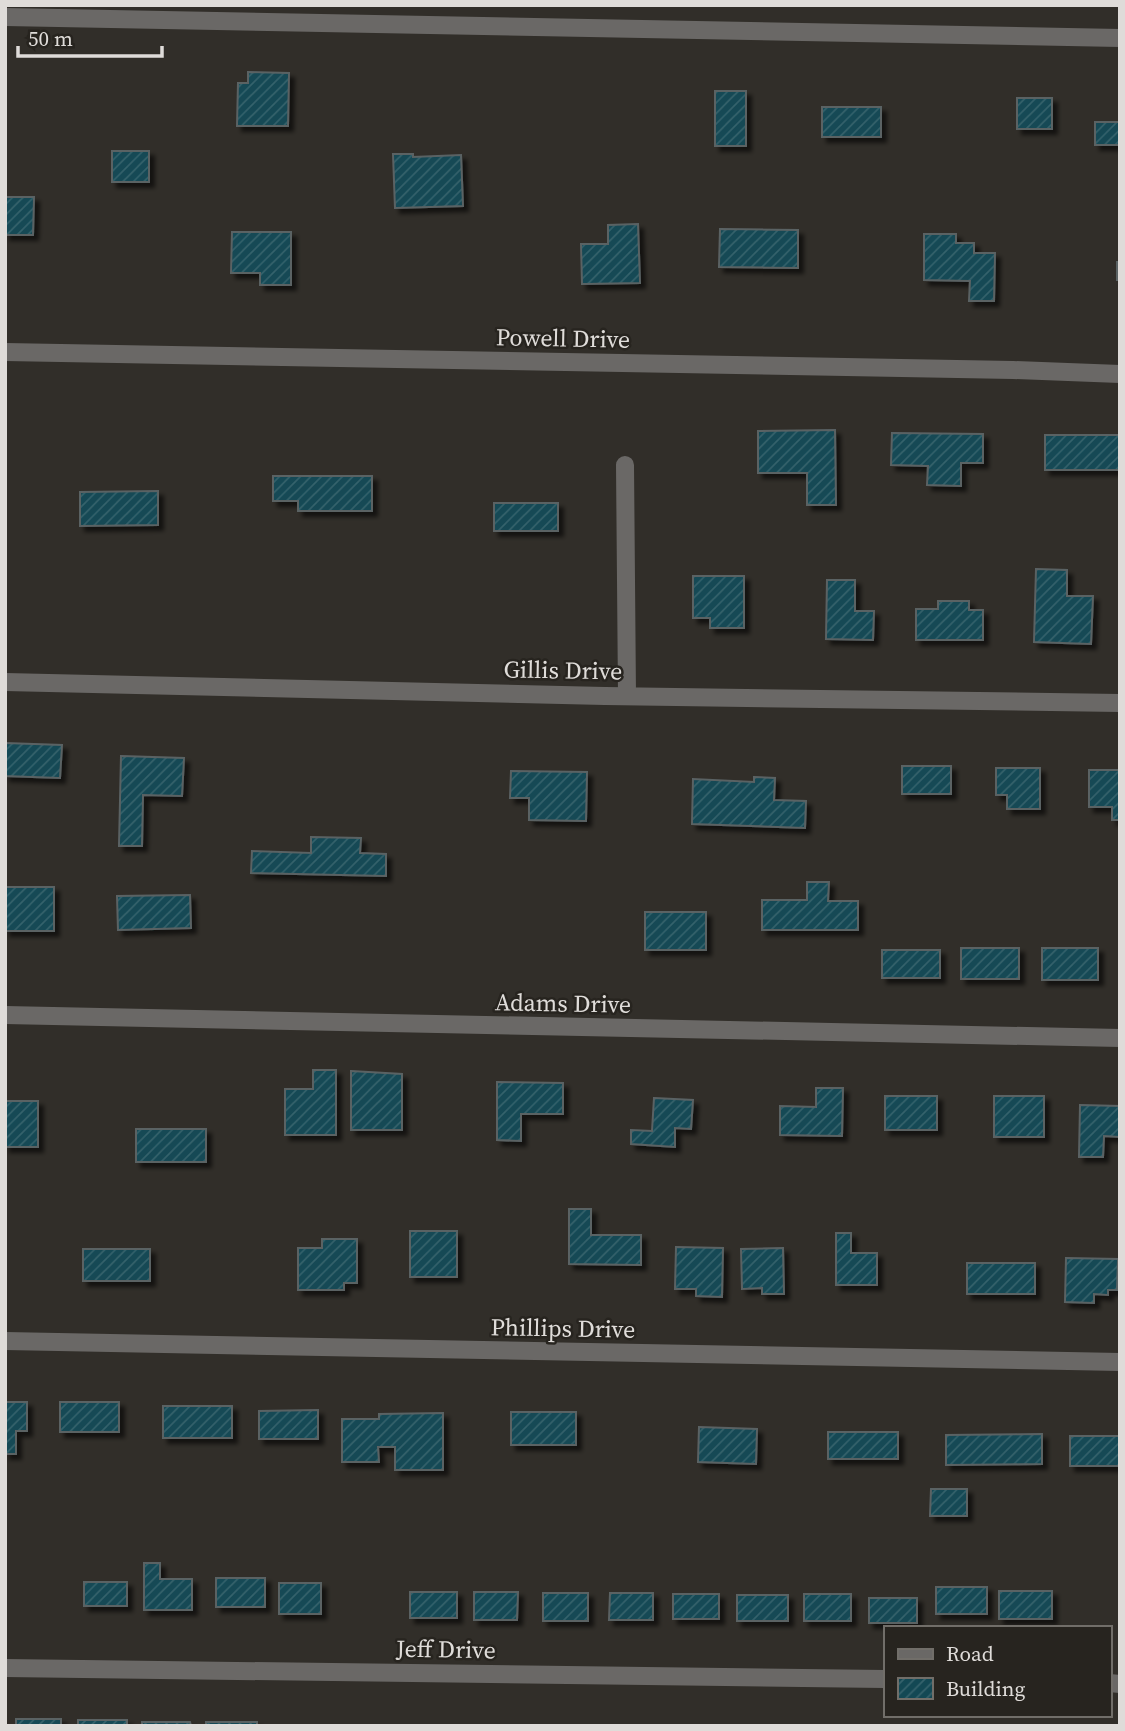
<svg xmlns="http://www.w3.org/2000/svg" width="1125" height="1731" viewBox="0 0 1125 1731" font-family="'Source Serif 4',serif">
  <defs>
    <pattern id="building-hatch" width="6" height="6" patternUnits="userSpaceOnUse" patternTransform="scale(1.75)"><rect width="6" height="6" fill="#134854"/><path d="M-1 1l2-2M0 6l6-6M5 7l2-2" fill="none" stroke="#35626c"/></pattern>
    <filter id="shadow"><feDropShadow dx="5" dy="5" stdDeviation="2" flood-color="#0009"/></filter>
  </defs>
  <rect width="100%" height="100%" fill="#312e29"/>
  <!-- building -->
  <path fill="url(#building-hatch)" stroke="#5a6264" stroke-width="2" filter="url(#shadow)" d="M 248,72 L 289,73 L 288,126 L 237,126 L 238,83 L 248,83 Z
    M 715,91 L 746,91 L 746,146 L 715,146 Z
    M 1017,98 L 1052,98 L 1052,129 L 1017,129 Z
    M 822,107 L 881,107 L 881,137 L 822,137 Z
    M 1095,122 L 1120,122 L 1120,145 L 1095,145 Z
    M 112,151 L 149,151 L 149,182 L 112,182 Z
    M 393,154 L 413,154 L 413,157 L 461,155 L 463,206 L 395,208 Z
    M 5,197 L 34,197 L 33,235 L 5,235 Z
    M 638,224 L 640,283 L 582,284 L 581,244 L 608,244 L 608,225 Z
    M 720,229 L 798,230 L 798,268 L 719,267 Z
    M 232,232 L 291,232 L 291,285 L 260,285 L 260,273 L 231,273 Z
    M 924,234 L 956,234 L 956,243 L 974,243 L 974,253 L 995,253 L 994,301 L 969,301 L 970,281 L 924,280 Z
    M 1117,262 L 1120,262 L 1120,280 L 1117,280 Z
    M 835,430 L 836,505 L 807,505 L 807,473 L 758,473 L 758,431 Z
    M 892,433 L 983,434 L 983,463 L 961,463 L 961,486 L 927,485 L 928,466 L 891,465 Z
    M 1045,435 L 1120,435 L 1120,470 L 1045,470 Z
    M 273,476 L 372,476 L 372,511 L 298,511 L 298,501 L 273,501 Z
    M 158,491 L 158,525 L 80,526 L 80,492 Z
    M 494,503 L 558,503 L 558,531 L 494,531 Z
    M 1036,569 L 1067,570 L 1067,596 L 1093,596 L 1091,644 L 1034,642 Z
    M 693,576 L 744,576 L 744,628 L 710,628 L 710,618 L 693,618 Z
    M 827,580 L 855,580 L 855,611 L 874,611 L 873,640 L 826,639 Z
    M 938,601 L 969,601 L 969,610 L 983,610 L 983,640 L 916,640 L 916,609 L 938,609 Z
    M 5,743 L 62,745 L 60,778 L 5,776 Z
    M 121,756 L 184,758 L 182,796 L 143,795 L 142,846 L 119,846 Z
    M 902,766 L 951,766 L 951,794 L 902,794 Z
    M 996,768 L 1040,768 L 1040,809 L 1007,809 L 1007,795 L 996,795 Z
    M 1089,770 L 1120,770 L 1120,820 L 1112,820 L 1112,807 L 1089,807 Z
    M 511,771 L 587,772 L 586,821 L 529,820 L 529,798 L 510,798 Z
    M 754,777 L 775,778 L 774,800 L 806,801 L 805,828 L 692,824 L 693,779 L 754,782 Z
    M 311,837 L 361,838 L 360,853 L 386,854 L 386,876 L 251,873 L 252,851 L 311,853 Z
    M 807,882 L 829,882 L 828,901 L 858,901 L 858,930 L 762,930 L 762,900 L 807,900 Z
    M 5,887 L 54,887 L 54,931 L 5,931 Z
    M 190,895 L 191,928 L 118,930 L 117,896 Z
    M 645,912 L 706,912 L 706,950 L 645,950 Z
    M 961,948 L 1019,948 L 1019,979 L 961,979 Z
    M 1042,948 L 1098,948 L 1098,980 L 1042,980 Z
    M 882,950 L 940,950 L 940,978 L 882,978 Z
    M 313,1070 L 336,1070 L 336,1135 L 285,1135 L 285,1089 L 313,1089 Z
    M 351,1071 L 402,1074 L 402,1130 L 351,1130 Z
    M 497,1082 L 563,1083 L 563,1114 L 521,1114 L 521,1141 L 497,1140 Z
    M 816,1088 L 843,1088 L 842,1136 L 780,1135 L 780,1106 L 816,1107 Z
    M 885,1096 L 937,1096 L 937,1130 L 885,1130 Z
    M 994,1096 L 1044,1096 L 1044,1137 L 994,1137 Z
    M 654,1098 L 693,1100 L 691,1129 L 675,1128 L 675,1147 L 631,1144 L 631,1130 L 652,1131 Z
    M 5,1101 L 38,1101 L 38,1147 L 5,1147 Z
    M 1080,1105 L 1120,1106 L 1120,1137 L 1104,1136 L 1103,1157 L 1079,1157 Z
    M 136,1129 L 206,1129 L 206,1162 L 136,1162 Z
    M 569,1209 L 591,1209 L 591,1235 L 641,1235 L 641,1265 L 569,1264 Z
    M 410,1231 L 457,1231 L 457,1277 L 410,1277 Z
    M 836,1233 L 851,1233 L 851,1253 L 877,1253 L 877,1285 L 836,1285 Z
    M 322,1239 L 357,1239 L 357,1283 L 344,1283 L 344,1290 L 298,1290 L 298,1248 L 322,1248 Z
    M 676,1247 L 723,1248 L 722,1297 L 696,1296 L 696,1289 L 675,1289 Z
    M 783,1248 L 784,1294 L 762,1294 L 762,1288 L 742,1289 L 741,1249 Z
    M 83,1249 L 150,1249 L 150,1281 L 83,1281 Z
    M 1066,1258 L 1118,1259 L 1117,1290 L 1108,1290 L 1108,1295 L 1094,1294 L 1094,1303 L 1065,1302 Z
    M 967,1263 L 1035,1263 L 1035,1294 L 967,1294 Z
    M 5,1402 L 27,1402 L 27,1431 L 16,1431 L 16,1454 L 5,1454 Z
    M 60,1402 L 119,1402 L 119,1432 L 60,1432 Z
    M 163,1406 L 232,1406 L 232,1438 L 163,1438 Z
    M 318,1410 L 318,1439 L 259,1439 L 259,1411 Z
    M 511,1412 L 576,1412 L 576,1445 L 511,1445 Z
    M 443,1413 L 443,1470 L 395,1470 L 395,1447 L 378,1447 L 379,1462 L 342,1462 L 342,1419 L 379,1419 L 379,1414 Z
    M 699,1427 L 757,1429 L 756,1464 L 698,1462 Z
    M 828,1432 L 898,1432 L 898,1459 L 828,1459 Z
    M 1042,1434 L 1042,1464 L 946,1465 L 946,1435 Z
    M 1070,1436 L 1120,1436 L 1120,1466 L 1070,1466 Z
    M 931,1489 L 967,1489 L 967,1516 L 930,1516 Z
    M 144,1563 L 160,1563 L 160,1579 L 192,1579 L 192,1610 L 144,1610 Z
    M 216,1578 L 265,1578 L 265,1607 L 216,1607 Z
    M 84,1582 L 127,1582 L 127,1606 L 84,1606 Z
    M 279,1583 L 321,1583 L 321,1614 L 279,1614 Z
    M 936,1587 L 987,1587 L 987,1614 L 936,1614 Z
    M 999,1591 L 1052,1591 L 1052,1619 L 999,1619 Z
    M 410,1592 L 457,1592 L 457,1618 L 410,1618 Z
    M 474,1592 L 518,1592 L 517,1620 L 474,1620 Z
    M 543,1593 L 588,1593 L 588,1621 L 543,1621 Z
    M 610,1593 L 653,1593 L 653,1620 L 609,1620 Z
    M 673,1594 L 719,1594 L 719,1619 L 673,1619 Z
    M 804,1594 L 851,1594 L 851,1621 L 804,1621 Z
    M 737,1595 L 788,1595 L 788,1621 L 737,1621 Z
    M 869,1598 L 917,1598 L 917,1623 L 869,1623 Z
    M 16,1719 L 61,1719 L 61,1726 L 16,1726 Z
    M 78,1720 L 127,1720 L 127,1726 L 78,1726 Z
    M 142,1722 L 190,1722 L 191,1726 L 142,1726 Z
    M 206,1722 L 257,1722 L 257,1726 L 206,1726 Z"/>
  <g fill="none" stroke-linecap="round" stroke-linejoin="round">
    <!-- minor -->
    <path stroke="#6a6866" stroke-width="18" d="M 5,17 L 1120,38
      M 5,352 L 1013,370 L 1120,374
      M 625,465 L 627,696
      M 5,682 L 605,696 L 1120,703
      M 5,1015 L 1120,1038
      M 5,1341 L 1120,1362
      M 5,1668 L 885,1679
      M 1109,1683 L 1120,1684"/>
  </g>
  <g text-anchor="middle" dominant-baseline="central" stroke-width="5" stroke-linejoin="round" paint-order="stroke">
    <!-- street labels -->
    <g font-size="24" fill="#dfdcd9" stroke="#27241f">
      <text transform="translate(563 338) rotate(1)">Powell Drive</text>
      <text transform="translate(563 670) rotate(1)">Gillis Drive</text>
      <text transform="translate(563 1003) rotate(1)">Adams Drive</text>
      <text transform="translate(563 1328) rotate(1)">Phillips Drive</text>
      <text transform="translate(446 1649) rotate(1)">Jeff Drive</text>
    </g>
  </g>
  <!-- border -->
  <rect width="1125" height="1731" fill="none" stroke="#dfdcd9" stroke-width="14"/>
  <!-- legend -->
  <rect x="884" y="1626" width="228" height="91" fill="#27241f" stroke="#716e69" stroke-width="2"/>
  <rect x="898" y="1649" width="35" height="10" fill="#6a6866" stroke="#716e69" stroke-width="2"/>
  <text x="946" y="1661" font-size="21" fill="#dfdcd9">Road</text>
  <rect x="898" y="1678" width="35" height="21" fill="url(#building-hatch)" stroke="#716e69" stroke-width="2"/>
  <text x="946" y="1696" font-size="21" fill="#dfdcd9">Building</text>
  <!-- scale -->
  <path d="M18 46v10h144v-10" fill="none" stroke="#dfdcd9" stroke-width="3.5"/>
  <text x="28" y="46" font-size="21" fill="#dfdcd9" stroke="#27241f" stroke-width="5" paint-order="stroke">50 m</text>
</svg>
